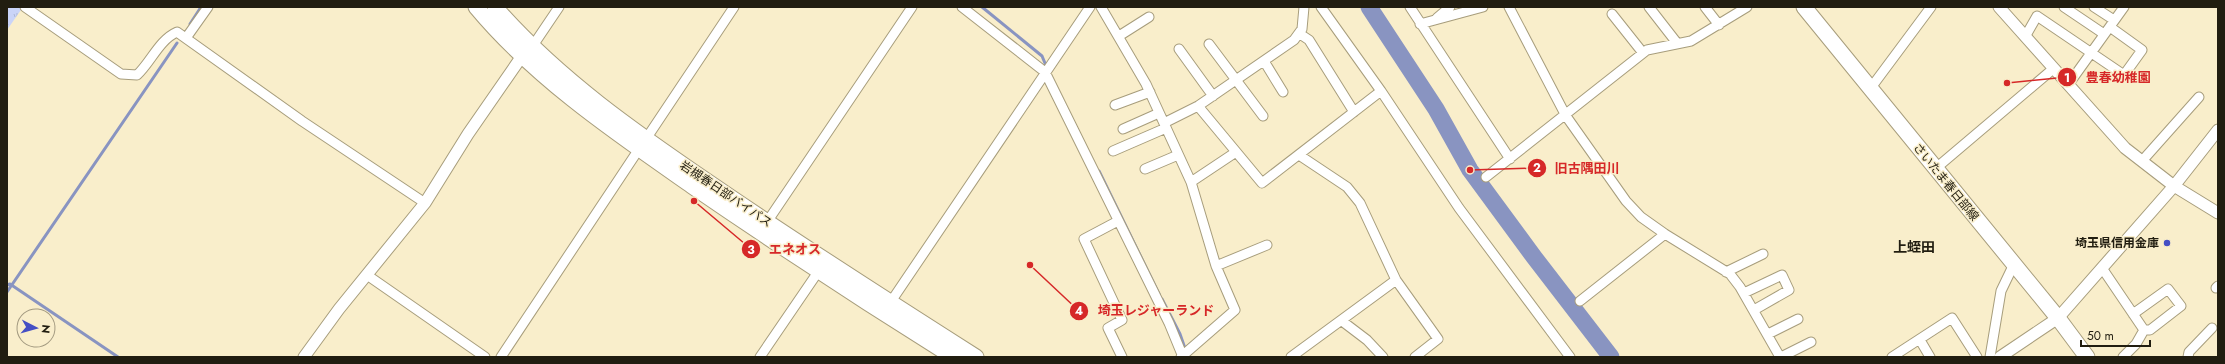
<svg xmlns="http://www.w3.org/2000/svg" width="2225" height="364" viewBox="0 0 2225 364" font-family="Jost,'Noto Sans JP',sans-serif">
  <defs>
    <pattern id="grass-tufts" width="24" height="20" patternUnits="userSpaceOnUse"><rect width="24" height="20" fill="#cad4f8"/><path d="M3 7l-1-3M5 7V3M7 7l1-3M15 17l-1-3M17 17v-4M19 17l1-3" fill="none" stroke="#adb6d4"/></pattern>
  </defs>
  <rect width="100%" height="100%" fill="#f9eecb"/>
  <!-- grass -->
  <path fill="url(#grass-tufts)" d="M 7,7 L 23,7 L 7,30 Z"/>
  <g fill="none" stroke-linecap="round" stroke-linejoin="round">
    <!-- stream -->
    <path stroke="#8994c1" stroke-width="3" d="M 982,7 L 1042,56 L 1047,68
      M 190,24 L 201,7
      M 1099,171 L 1159,294
      M 7,285 L 10,284 L 118,357
      M 7,292 L 177,43
      M 1162,299 L 1180,334 L 1188,357"/>
    <!-- river -->
    <path stroke="#8994c1" stroke-width="17" d="M 1369,7 L 1436,109 L 1470,170 L 1534,257 L 1611,357"/>
    <defs>
      <path id="minor" d="M 25,7 L 121,74 L 137,75 C 151,62 159,40 177,32 L 302,121 L 425,203
        M 962,7 L 1045,72 L 1169,323 L 1183,357
        M 1101,7 L 1146,84 L 1191,182 L 1216,266 L 1235,310 L 1181,357
        M 1321,7 L 1381,91 L 1459,208 L 1570,357
        M 1410,7 L 1510,159
        M 1509,7 L 1566,116 L 1626,201 L 1641,217 L 1665,234 L 1730,274 L 1740,287 L 1780,357
        M 1649,7 L 1677,43
        M 1705,7 L 1719,25
        M 2064,7 L 2104,34
        M 2094,7 L 2114,20
        M 1612,14 L 1643,53
        M 1437,18 L 1450,7
        M 1420,24 L 1483,7
        M 1300,34 L 1309,40 L 1354,112
        M 1119,36 L 1149,17
        M 2025,37 L 2037,16 L 2124,75 L 2142,50 L 2110,27
        M 186,38 L 208,7
        M 1209,44 L 1263,116
        M 532,47 L 559,7
        M 1179,49 L 1213,96
        M 1264,61 L 1283,92
        M 2068,85 L 2124,7
        M 1870,89 L 1931,7
        M 1115,105 L 1150,92
        M 1198,106 L 1262,183 L 1381,91
        M 1164,123 L 1198,106 L 1294,40 L 1302,29 L 1304,7
        M 1123,129 L 1159,113
        M 646,139 L 734,7
        M 1113,151 L 1166,128
        M 1299,155 L 1347,187 L 1360,203 L 1396,280 L 1438,339 L 1415,357
        M 2142,161 L 2199,97
        M 1145,169 L 1178,155
        M 1935,169 L 2053,69
        M 1486,177 L 1647,50 L 1691,41 L 1747,7
        M 1191,182 L 1236,152
        M 1118,221 L 1084,239 L 1122,320 L 1108,328 L 1122,357
        M 767,222 L 912,7
        M 1216,266 L 1267,245
        M 2102,268 L 2144,330
        M 1726,272 L 1763,254
        M 367,275 L 485,357
        M 2216,288 L 2218,286
        M 1744,293 L 1782,275 L 1789,290 L 1754,310
        M 1580,301 L 1665,234
        M 890,303 L 1090,7
        M 1342,321 L 1367,340 L 1383,357
        M 1768,334 L 1798,319
        M 1920,340 L 1930,357
        M 501,357 L 639,149
        M 760,357 L 818,272
        M 1291,357 L 1396,280
        M 1781,357 L 1811,342
        M 1892,357 L 1952,318 L 1977,357
        M 1990,357 L 2001,291 L 2014,264
        M 2123,357 L 2136,344 L 2144,330 L 2150,330 L 2181,306 L 2168,289 L 2133,314
        M 2188,357 L 2189,352 L 2212,328"/>
      <path id="tertiary" d="M 1999,7 L 2125,148 L 2174,186 L 2218,213
        M 304,357 L 339,309 L 425,203 L 468,134 L 522,56 L 527,52
        M 2000,357 L 2058,318 L 2174,186 L 2218,130"/>
      <path id="primary" d="M 1804,7 L 2058,318 L 2087,357"/>
      <path id="trunk" d="M 476,7 C 536,79 616,133 692,186 C 778,245 865,302 953,357
        M 495,7 C 558,79 636,133 714,186 C 800,245 888,301 976,357"/>
    </defs>
    <!-- minor casing -->
    <use href="#minor" stroke="#a79d7c" stroke-width="11"/>
    <!-- tertiary casing -->
    <use href="#tertiary" stroke="#a79d7c" stroke-width="13"/>
    <!-- primary casing -->
    <use href="#primary" stroke="#a79d7c" stroke-width="17"/>
    <!-- trunk casing -->
    <use href="#trunk" stroke="#a79d7c" stroke-width="17"/>
    <!-- minor -->
    <use href="#minor" stroke="#fff" stroke-width="9"/>
    <!-- tertiary -->
    <use href="#tertiary" stroke="#fff" stroke-width="11"/>
    <!-- primary -->
    <use href="#primary" stroke="#fff" stroke-width="15"/>
    <!-- trunk -->
    <use href="#trunk" stroke="#fff" stroke-width="15"/>
  </g>
  <!-- markers -->
  <circle fill="#454fc4" stroke="#f9eecb" stroke-width="1.5" cx="2167" cy="243" r="4"/>
  <g text-anchor="middle" dominant-baseline="central" stroke-width="3" stroke-linejoin="round" paint-order="stroke">
    <!-- street labels -->
    <g font-size="12" fill="#211d10" stroke="#f9eecb">
      <text transform="translate(1946 182) rotate(51)">さいたま春日部線</text>
      <text transform="translate(726 194) rotate(34)">岩槻春日部バイパス</text>
    </g>
    <!-- poi labels -->
    <g font-size="12" font-weight="bold" fill="#211d10" stroke="#f9eecb" text-anchor="end">
      <text x="2159" y="243">埼玉県信用金庫</text>
    </g>
    <!-- quarter labels -->
    <g font-size="14" font-weight="bold" fill="#211d10" stroke="#f9eecb">
      <text x="1914" y="247">上蛭田</text>
    </g>
  </g>
  <!-- callouts -->
  <path fill="none" stroke="#d62828" stroke-width="1.5" d="M2007 83L2067 77M1470 170L1537 168M694 201L751 249M1030 265L1079 311"/>
  <g fill="#d62828" stroke="#f9eecb" stroke-width="1.5">
    <circle cx="2007" cy="83" r="4"/>
    <circle cx="1470" cy="170" r="4"/>
    <circle cx="694" cy="201" r="4"/>
    <circle cx="1030" cy="265" r="4"/>
    <circle cx="2067" cy="77" r="10"/>
    <circle cx="1537" cy="168" r="10"/>
    <circle cx="751" cy="249" r="10"/>
    <circle cx="1079" cy="311" r="10"/>
  </g>
  <g font-size="12" text-anchor="middle" font-weight="bold" fill="#fff">
    <text x="2067" y="82">1</text>
    <text x="1537" y="172">2</text>
    <text x="751" y="254">3</text>
    <text x="1079" y="315">4</text>
  </g>
  <g font-size="13" text-anchor="middle" font-weight="bold" fill="#d62828" stroke="#f9eecb" stroke-width="3" stroke-linejoin="round" paint-order="stroke">
    <text x="2118" y="82">豊春幼稚園</text>
    <text x="1587" y="173">旧古隅田川</text>
    <text x="795" y="254">エネオス</text>
    <text x="1156" y="315">埼玉レジャーランド</text>
  </g>
  <!-- border -->
  <rect width="2225" height="364" fill="none" stroke="#211d10" stroke-width="16"/>
  <!-- north arrow -->
  <g transform="translate(36 328) rotate(96)"><circle r="19" fill="#f9eecb" stroke="#a39a80"/>
  <path d="M0-3L7 15L0 10L-7 15Z" fill="#454fc4"/>
  <text y="-6" font-size="11" font-weight="bold" text-anchor="middle" fill="#211d10">N</text>
  </g>
  <!-- scale -->
  <path d="M2081 340v6h69v-6" fill="none" stroke="#211d10" stroke-width="2"/>
  <text x="2087" y="340" font-size="12" fill="#211d10" stroke="#f9eecb" stroke-width="3" paint-order="stroke">50 m</text>
</svg>
